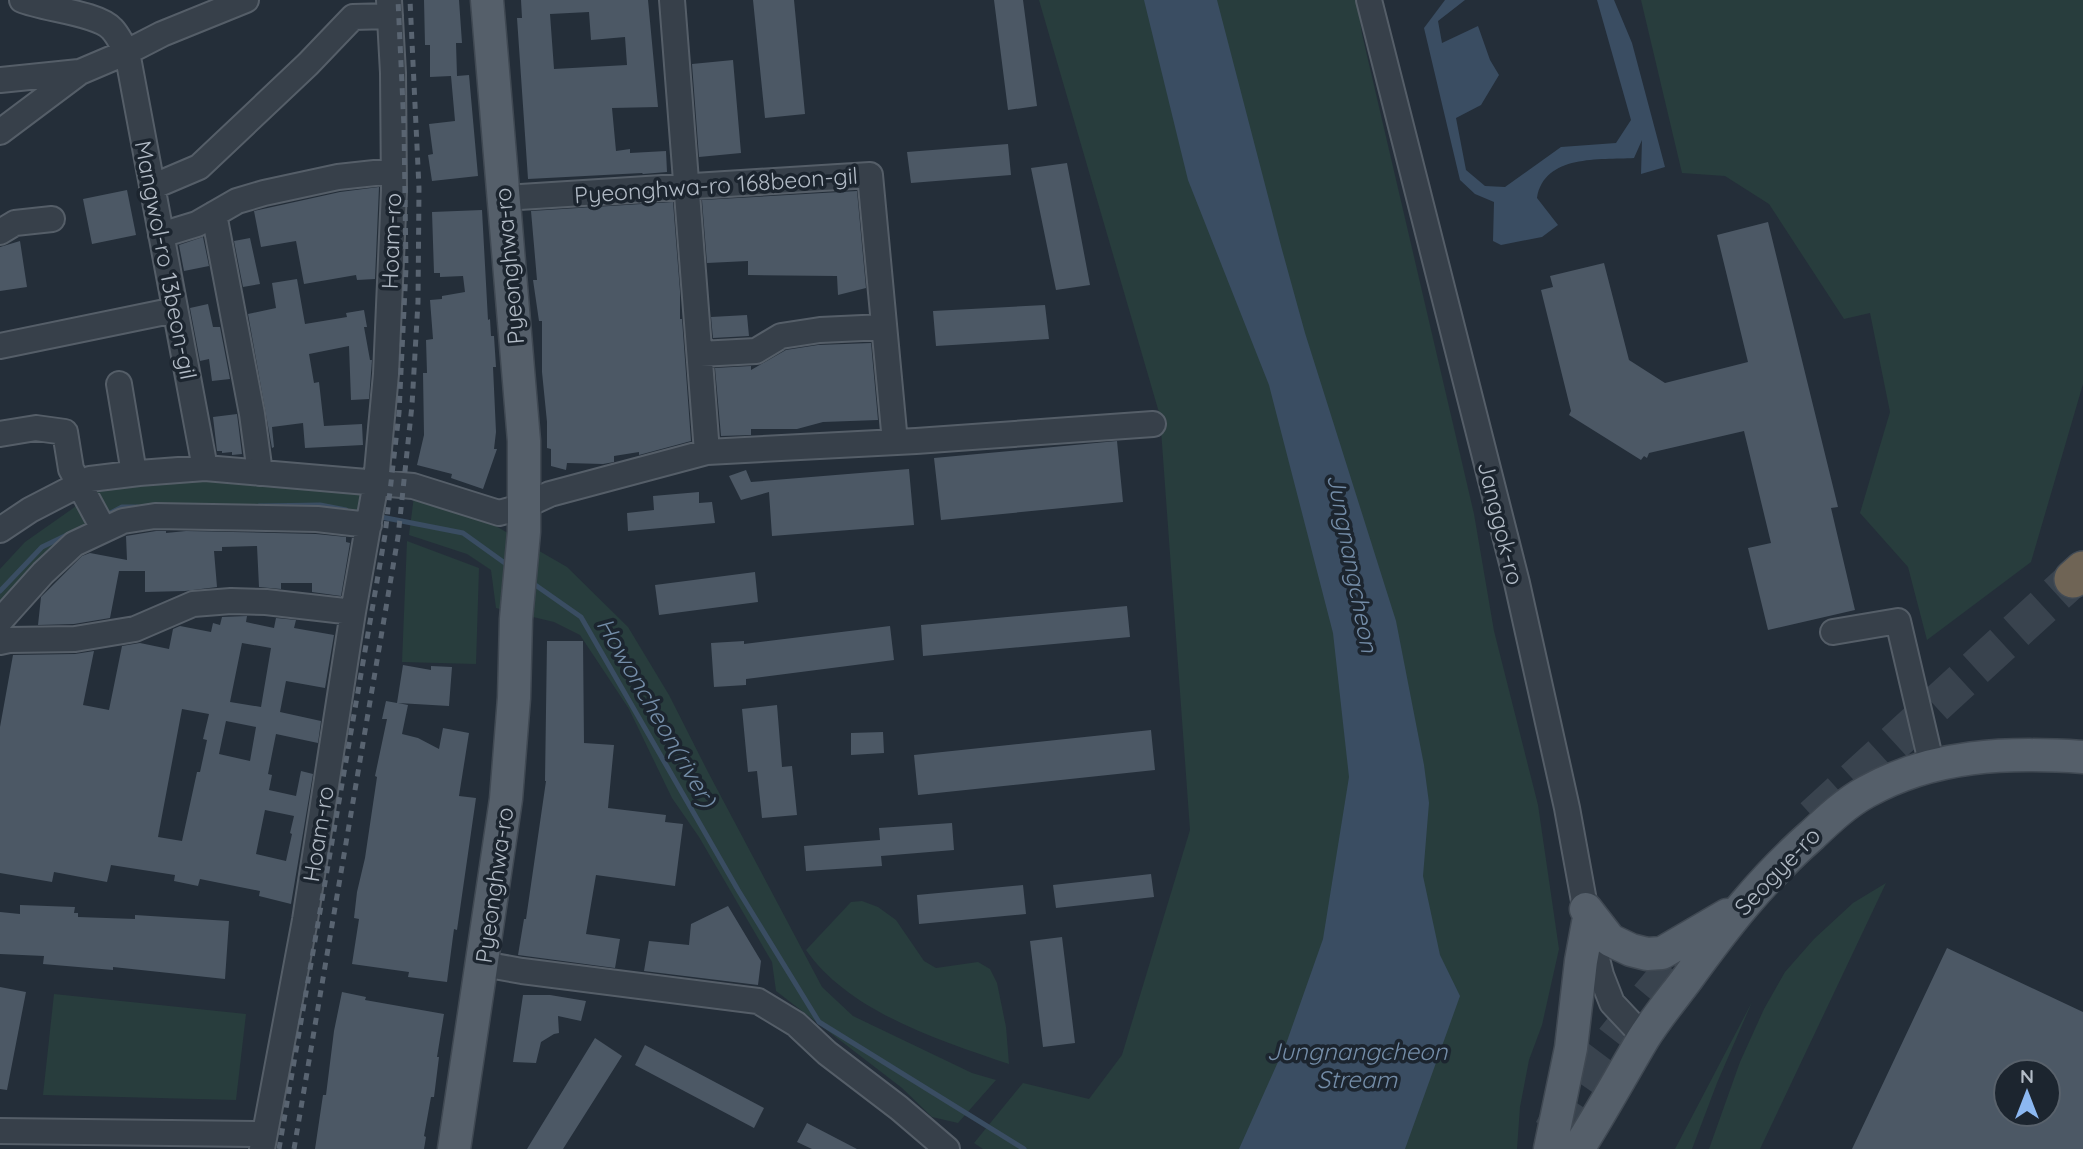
<svg xmlns="http://www.w3.org/2000/svg" width="2083" height="1149" viewBox="0 0 2083 1149" font-family="Quicksand,sans-serif">
  <rect width="100%" height="100%" fill="#242e39"/>
  <!-- green -->
  <path fill="#283d3d" d="M 1039,0 L 1357,0 L 1362,34 L 1474,514 L 1494,631 L 1538,805 L 1559,949 L 1542,1025 L 1529,1060 L 1520,1107 L 1517,1149 L 983,1149 L 974,1143 L 1023,1083 L 1089,1099 L 1122,1055 L 1190,830 L 1160,416 Z
    M 1641,0 L 2083,0 L 2083,384 L 2031,562 L 1927,640 L 1908,567 L 1860,513 L 1890,412 L 1870,313 L 1844,319 L 1769,204 L 1725,176 L 1682,173 Z
    M 174,480 L 248,482 L 362,491 L 361,518 L 137,513 L 0,604 L 0,569 L 25,542 L 72,509 L 97,489 Z
    M 414,496 L 482,518 L 567,567 L 628,627 L 669,695 L 708,772 L 822,987 L 853,1016 L 972,1073 L 996,1080 L 958,1123 L 932,1117 L 902,1088 L 776,991 L 772,962 L 699,837 L 672,798 L 629,709 L 580,635 L 554,622 L 496,608 L 491,570 L 467,554 L 409,535 Z
    M 407,541 L 479,568 L 476,664 L 402,662 Z
    M 1886,883 L 1760,1149 L 1709,1149 L 1740,1062 L 1764,1009 L 1785,972 L 1814,939 L 1853,903 Z
    M 862,901 L 878,907 L 896,920 L 924,961 L 936,968 L 978,962 L 990,969 L 997,983 L 1006,1027 L 1009,1064 C 941,1041 849,1012 806,950 L 851,902 Z
    M 54,994 L 246,1014 L 236,1100 L 43,1095 Z
    M 1752,1002 L 1717,1083 L 1692,1149 L 1675,1149 Z"/>
  <!-- water -->
  <path fill="#3a4d62" d="M 1144,0 L 1217,0 L 1281,246 L 1305,333 L 1396,621 L 1424,765 L 1429,803 L 1423,876 L 1440,955 L 1460,996 L 1405,1149 L 1239,1149 L 1286,1044 L 1323,939 L 1349,777 L 1333,633 L 1269,385 L 1188,180 Z
    M 1445,0 L 1465,0 L 1438,21 L 1442,43 L 1478,26 L 1490,60 L 1499,75 L 1481,105 L 1456,118 L 1466,170 L 1485,186 L 1505,187 L 1561,147 L 1616,143 L 1631,120 L 1597,0 L 1614,0 L 1632,43 L 1665,167 L 1641,174 L 1642,140 L 1634,158 C 1600,160 1544,154 1537,198 L 1558,225 L 1542,237 L 1501,245 L 1493,241 L 1494,202 L 1475,194 L 1460,180 L 1424,28 Z"/>
  <g fill="none" stroke-linecap="round" stroke-linejoin="round">
    <!-- stream -->
    <path stroke="#3a4d62" stroke-width="5" d="M 259,506 L 320,505 L 346,510
      M 376,516 L 463,533 L 509,566
      M 103,517 L 122,507 L 137,507
      M 531,582 L 581,617 L 738,890 L 819,1022 L 1024,1149
      M 0,591 L 42,547 L 69,534"/>
  </g>
  <!-- building -->
  <path fill="#4c5865" fill-rule="evenodd" d="M 424,0 L 459,0 L 462,43 L 456,43 L 457,76 L 469,75 L 478,176 L 432,181 L 428,155 L 433,154 L 429,124 L 455,121 L 451,76 L 430,77 L 430,45 L 425,45 Z
    M 521,0 L 648,0 L 658,107 L 612,108 L 616,151 L 630,149 L 630,153 L 666,151 L 667,172 L 643,174 L 642,173 L 528,179 L 517,18 L 522,18 ZM 589,12 L 591,40 L 625,37 L 627,65 L 554,69 L 550,14 Z
    M 753,0 L 794,0 L 805,114 L 765,118 Z
    M 994,0 L 1023,0 L 1037,106 L 1008,110 Z
    M 733,60 L 741,153 L 699,157 L 692,64 Z
    M 1008,144 L 1011,175 L 911,183 L 907,152 Z
    M 1067,163 L 1090,285 L 1056,290 L 1031,168 Z
    M 379,187 L 375,279 L 357,280 L 356,275 L 304,284 L 296,241 L 261,247 L 254,211 L 340,192 Z
    M 127,190 L 136,235 L 92,244 L 83,199 Z
    M 857,191 L 866,288 L 838,295 L 837,276 L 748,275 L 748,261 L 707,263 L 702,200 Z
    M 673,202 L 680,291 L 680,319 L 682,319 L 691,441 L 639,455 L 639,452 L 614,456 L 614,462 L 603,464 L 567,463 L 566,470 L 551,466 L 551,449 L 547,448 L 547,422 L 542,372 L 542,321 L 539,321 L 533,280 L 537,280 L 531,211 Z
    M 482,210 L 488,320 L 490,319 L 491,336 L 494,336 L 496,367 L 493,367 L 496,432 L 494,449 L 497,449 L 483,489 L 451,478 L 452,474 L 417,465 L 424,435 L 423,373 L 427,373 L 426,340 L 433,339 L 430,300 L 442,299 L 442,296 L 465,292 L 463,276 L 440,277 L 440,273 L 434,273 L 432,212 Z
    M 1768,222 L 1838,507 L 1831,508 L 1855,610 L 1768,630 L 1748,548 L 1771,543 L 1744,431 L 1649,453 L 1647,458 L 1644,456 L 1641,460 L 1569,415 L 1571,411 L 1541,290 L 1553,287 L 1550,276 L 1604,263 L 1629,360 L 1665,383 L 1748,362 L 1717,235 Z
    M 203,237 L 209,266 L 184,271 L 179,245 Z
    M 250,238 L 260,284 L 243,287 L 234,241 Z
    M 20,241 L 27,287 L 0,291 L 0,247 Z
    M 297,279 L 305,324 L 347,317 L 346,313 L 364,310 L 367,327 L 364,327 L 370,360 L 372,360 L 369,399 L 351,400 L 349,346 L 309,354 L 314,383 L 319,382 L 324,426 L 362,424 L 363,445 L 305,448 L 303,423 L 272,427 L 274,447 L 272,448 L 248,314 L 276,308 L 272,283 Z
    M 208,304 L 213,327 L 220,327 L 230,379 L 212,381 L 209,359 L 200,361 L 190,308 Z
    M 1045,305 L 1049,339 L 936,346 L 933,311 Z
    M 747,315 L 749,336 L 713,338 L 711,317 Z
    M 871,343 L 878,420 L 823,422 L 797,429 L 751,429 L 751,435 L 721,436 L 715,368 L 751,366 L 751,370 L 786,350 L 818,345 Z
    M 237,414 L 242,454 L 232,455 L 232,452 L 222,453 L 222,451 L 217,451 L 213,417 Z
    M 1117,441 L 1123,502 L 941,520 L 934,458 Z
    M 909,469 L 914,525 L 772,536 L 769,492 L 741,500 L 729,476 L 746,470 L 751,482 Z
    M 699,492 L 699,503 L 712,502 L 715,523 L 628,531 L 627,513 L 654,510 L 653,496 Z
    M 156,531 L 166,531 L 166,533 L 186,531 L 316,534 L 346,537 L 346,542 L 350,543 L 341,596 L 312,592 L 312,583 L 281,583 L 281,589 L 259,587 L 257,546 L 222,547 L 222,551 L 214,551 L 217,587 L 185,591 L 145,592 L 145,571 L 119,571 L 110,618 L 74,624 L 38,625 L 41,597 L 82,556 L 90,553 L 127,560 L 126,536 Z
    M 755,572 L 758,602 L 659,615 L 655,585 Z
    M 1127,606 L 1130,637 L 923,656 L 921,625 Z
    M 247,616 L 246,622 L 274,628 L 276,618 L 296,620 L 294,628 L 334,635 L 325,688 L 286,681 L 280,712 L 321,721 L 318,743 L 276,734 L 268,774 L 272,775 L 269,790 L 296,796 L 301,771 L 313,774 L 291,904 L 259,896 L 260,891 L 200,879 L 198,886 L 174,881 L 175,875 L 111,865 L 107,882 L 54,872 L 52,882 L 0,873 L 0,727 L 13,655 L 75,654 L 94,651 L 83,705 L 109,710 L 122,646 L 140,643 L 169,649 L 173,629 L 180,626 L 211,632 L 213,623 L 220,625 L 222,617 ZM 242,643 L 271,648 L 261,707 L 230,702 ZM 182,709 L 209,714 L 203,739 L 207,740 L 200,772 L 197,772 L 182,841 L 158,837 ZM 226,721 L 256,727 L 250,761 L 219,754 ZM 265,810 L 294,816 L 290,833 L 292,834 L 286,861 L 256,854 Z
    M 890,626 L 894,660 L 746,679 L 746,685 L 714,687 L 711,643 L 744,641 L 744,644 Z
    M 547,641 L 583,641 L 584,743 L 614,745 L 608,808 L 666,815 L 665,822 L 683,824 L 675,886 L 596,875 L 586,934 L 620,939 L 615,968 L 518,955 L 524,919 L 526,919 L 546,781 L 545,781 Z
    M 403,665 L 431,670 L 431,666 L 452,667 L 449,706 L 398,703 L 408,705 L 402,734 L 418,738 L 439,749 L 443,728 L 469,733 L 459,796 L 476,798 L 457,930 L 454,929 L 447,982 L 408,977 L 409,972 L 352,964 L 359,919 L 354,918 L 357,892 L 365,858 L 377,777 L 375,776 L 387,719 L 382,719 L 386,701 L 397,703 Z
    M 777,705 L 782,767 L 792,766 L 797,815 L 762,818 L 757,771 L 748,772 L 742,709 Z
    M 1151,730 L 1155,770 L 918,795 L 914,755 Z
    M 883,732 L 884,753 L 851,755 L 851,733 Z
    M 952,823 L 954,850 L 881,856 L 882,866 L 806,871 L 804,846 L 880,840 L 879,828 Z
    M 1151,874 L 1154,897 L 1056,908 L 1053,885 Z
    M 1023,885 L 1026,914 L 919,924 L 917,895 Z
    M 20,905 L 75,907 L 74,913 L 78,913 L 78,917 L 135,919 L 135,915 L 229,921 L 225,979 L 113,967 L 113,970 L 43,964 L 44,956 L 0,954 L 0,912 L 20,914 Z
    M 728,906 L 761,961 L 758,985 L 644,971 L 649,941 L 689,945 L 691,924 Z
    M 1062,937 L 1075,1043 L 1043,1047 L 1030,941 Z
    M 1947,948 L 2083,1012 L 2083,1149 L 1852,1149 ZM 2006,1072 L 2048,1072 L 2048,1114 L 2006,1114 Z
    M 0,987 L 26,992 L 7,1090 L 0,1089 Z
    M 342,992 L 366,997 L 365,1000 L 444,1014 L 437,1057 L 439,1057 L 434,1097 L 431,1097 L 424,1136 L 426,1137 L 424,1149 L 315,1149 L 323,1095 L 326,1095 L 334,1031 Z
    M 523,995 L 550,995 L 586,1001 L 581,1021 L 558,1016 L 559,1033 L 554,1034 L 541,1042 L 536,1063 L 513,1062 Z
    M 595,1038 L 622,1056 L 563,1149 L 527,1149 Z
    M 645,1045 L 764,1108 L 754,1128 L 635,1065 Z
    M 807,1123 L 857,1149 L 812,1149 L 797,1142 Z"/>
  <g fill="none" stroke-linecap="round" stroke-linejoin="round">
    <!-- highway-tunnel -->
    <path stroke="#39434e" stroke-width="37" stroke-dasharray="37 18" stroke-linecap="butt" d="M 1813,817 L 2073,579
      M 1552,1131 C 1595,1055 1657,989 1712,921"/>
    <defs>
      <path id="minor" d="M 22,0 C 43,9 98,13 112,29 C 118,35 122,45 127,52 L 205,468
        M 672,0 L 707,452
        M 1369,0 L 1517,583 L 1567,808 L 1588,923 L 1601,975 L 1612,1003 L 1644,1037
        M 0,80 L 79,72
        M 0,132 L 80,72 L 127,52 L 162,34 L 246,0
        M 152,187 L 199,167 L 308,64 L 353,17 L 390,16
        M 503,198 L 870,175 L 895,442
        M 214,214 L 252,414 L 260,473
        M 0,232 L 15,223 L 52,219
        M 161,235 L 197,224 L 237,201 L 264,193 L 338,177 L 393,171
        M 0,346 L 175,310
        M 700,354 L 756,351 L 781,336 L 820,330 L 884,327
        M 119,384 L 134,473
        M 0,434 L 36,428 L 65,432 L 71,469 L 104,530
        M 0,530 L 30,510 L 90,479 L 139,473 L 205,468 L 413,486 L 499,513 L 524,506 L 550,494 L 707,452 L 916,441 L 1153,424
        M 0,621 L 43,573 L 74,544 L 123,521 L 155,516 L 317,519 L 369,525
        M 1833,632 L 1898,621 L 1932,766
        M 0,642 L 9,640 L 75,639 L 135,629 L 193,604 L 231,601 L 266,602 L 353,612
        M 483,964 L 522,971 L 758,1001 L 796,1024 L 827,1053 L 899,1108 L 947,1149
        M 0,1131 L 264,1134
        M 262,1149 L 305,920 L 353,612 L 376,482 L 386,374 L 394,191 L 393,73 L 389,0"/>
      <path id="major" d="M 1586,909 L 1610,940 L 1631,950 L 1647,954 L 1662,953 L 1727,915
        M 454,1149 L 506,799 L 514,698 L 516,619 L 524,532 L 524,441 L 487,0
        M 1550,1149 L 1571,1048 L 1581,961 L 1588,923
        M 1578,1149 C 1601,1113 1621,1076 1643,1039 C 1656,1018 1672,999 1687,979 C 1726,925 1762,879 1812,835 C 1829,819 1846,803 1866,792 C 1934,754 2007,752 2083,757"/>
      <path id="highway" d="M 2073,579 L 2083,570"/>
    </defs>
    <!-- minor casing -->
    <use href="#minor" stroke="#555e68" stroke-width="28"/>
    <!-- major casing -->
    <use href="#major" stroke="#404953" stroke-width="35"/>
    <!-- highway casing -->
    <use href="#highway" stroke="#424b55" stroke-width="40"/>
    <!-- minor -->
    <use href="#minor" stroke="#37404a" stroke-width="24"/>
    <!-- major -->
    <use href="#major" stroke="#555f6a" stroke-width="32"/>
    <!-- highway -->
    <use href="#highway" stroke="#6f6455" stroke-width="37"/>
    <!-- rail -->
    <path stroke="#596471" stroke-width="5" stroke-dasharray="7 7" stroke-linecap="butt" d="M 279,1149 L 385,535 L 399,413 L 406,268 L 404,127 L 398,0
      M 294,1149 L 398,537 L 412,405 L 418,302 L 419,188 L 410,0"/>
  </g>
  <g text-anchor="middle" dominant-baseline="central" stroke-width="7" stroke-linejoin="round" paint-order="stroke">
    <!-- street labels -->
    <g font-size="23" fill="#b2bbc6" stroke="#1c252f">
      <text transform="translate(716 185) rotate(-4)">Pyeonghwa-ro 168beon-gil</text>
      <text transform="translate(391 241) rotate(-88)">Hoam-ro</text>
      <text transform="translate(166 260) rotate(79)">Mangwol-ro 13beon-gil</text>
      <text transform="translate(509 266) rotate(-95)">Pyeonghwa-ro</text>
      <text transform="translate(1501 523) rotate(76)">Janggok-ro</text>
      <text transform="translate(318 834) rotate(-81)">Hoam-ro</text>
      <text transform="translate(1777 871) rotate(-46)">Seogye-ro</text>
      <text transform="translate(494 885) rotate(-82)">Pyeonghwa-ro</text>
    </g>
    <!-- water labels -->
    <g font-size="24" font-style="italic" fill="#748da8" stroke="#1c252f">
      <text transform="translate(1353 563) rotate(79)">Jungnangcheon</text>
      <text transform="translate(657 712) rotate(60)">Howoncheon(river)</text>
      <text x="1357" y="1051">Jungnangcheon<tspan x="1357" dy="28">Stream</tspan></text>
    </g>
  </g>
  <!-- north arrow -->
  <g transform="translate(2027 1093)"><circle r="33" fill="#1c252f" stroke="#58616b" stroke-width="2"/>
  <path d="M0-5L12 26L0 18L-12 26Z" fill="#8cb8f1"/>
  <text y="-10" font-size="19" font-weight="bold" text-anchor="middle" fill="#b2bbc6">N</text>
  </g>
</svg>
